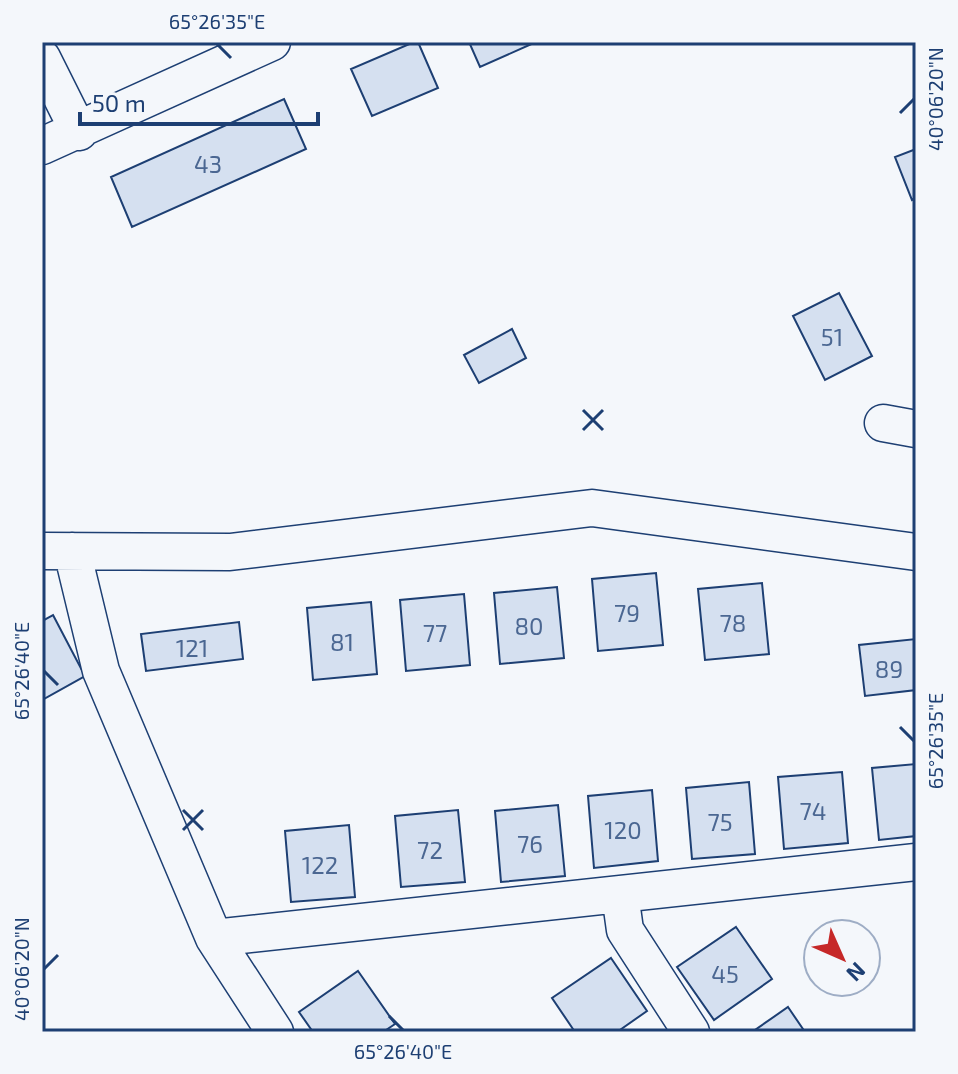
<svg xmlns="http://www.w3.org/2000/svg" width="958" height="1074" viewBox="0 0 958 1074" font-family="'Exo 2',sans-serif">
  <rect width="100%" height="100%" fill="#f4f7fb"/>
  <!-- building -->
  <path fill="#d5e0f0" stroke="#1d3f73" stroke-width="2" d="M 414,42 L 418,42 L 438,88 L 372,116 L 351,69 Z
    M 469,42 L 536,42 L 480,67 Z
    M 284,99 L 306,149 L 132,227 L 111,177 Z
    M 916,149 L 916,198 L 912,200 L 895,157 Z
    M 839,293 L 872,356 L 825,380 L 793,316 Z
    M 512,329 L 526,358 L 479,383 L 464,355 Z
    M 656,573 L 663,645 L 598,651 L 592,579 Z
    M 762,583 L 769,654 L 705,660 L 698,589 Z
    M 557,587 L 564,658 L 500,664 L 494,593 Z
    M 464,594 L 470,665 L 406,671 L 400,600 Z
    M 371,602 L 377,674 L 313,680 L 307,608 Z
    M 53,615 L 85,676 L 42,700 L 42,621 Z
    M 239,622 L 243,659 L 146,671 L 141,634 Z
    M 916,639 L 916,690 L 865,696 L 859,645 Z
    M 916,764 L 916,836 L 879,840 L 872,768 Z
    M 842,772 L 848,843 L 784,849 L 778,777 Z
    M 749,782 L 755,854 L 692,859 L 686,788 Z
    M 652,790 L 658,861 L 594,868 L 588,796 Z
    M 558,805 L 565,876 L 501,882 L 495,811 Z
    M 458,810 L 465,882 L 401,887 L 395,816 Z
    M 349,825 L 355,897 L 291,902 L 285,831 Z
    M 736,927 L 772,979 L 714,1020 L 677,967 Z
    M 611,958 L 647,1011 L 617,1032 L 575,1032 L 552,998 Z
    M 358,971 L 395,1024 L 383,1032 L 313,1032 L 299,1012 Z
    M 788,1007 L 805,1032 L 752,1032 Z"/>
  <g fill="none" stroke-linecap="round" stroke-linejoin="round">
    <defs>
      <path id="minor" d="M 42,58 L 79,132
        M 42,146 L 272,42
        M 883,423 L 916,429
        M 42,551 L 230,552 L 592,508 L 916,552
        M 72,551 L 101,671 L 214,938 L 275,1032
        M 620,894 L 625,930 L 691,1032
        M 214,938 L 916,862"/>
    </defs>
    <!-- minor casing -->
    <use href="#minor" stroke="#1d3f73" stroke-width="39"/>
    <!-- minor -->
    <use href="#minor" stroke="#f4f7fb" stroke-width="36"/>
  </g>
  <!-- ticks -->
  <path fill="none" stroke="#1d3f73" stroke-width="3" d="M 217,44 L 231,58M 900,113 L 914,99M 583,410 L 603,430M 583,430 L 603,410M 44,671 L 58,685M 900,727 L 914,741M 183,810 L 203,830M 183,830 L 203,810M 44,969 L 58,955M 389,1016 L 403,1030"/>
  <g text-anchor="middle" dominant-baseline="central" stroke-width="6" stroke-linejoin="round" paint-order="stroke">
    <!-- number labels -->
    <g font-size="24" fill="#4b6792">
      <text x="208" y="163">43</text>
      <text x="832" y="336">51</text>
      <text x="627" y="612">79</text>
      <text x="733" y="622">78</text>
      <text x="529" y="625">80</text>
      <text x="435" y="632">77</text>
      <text x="342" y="641">81</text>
      <text x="192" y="647">121</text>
      <text x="889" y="668">89</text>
      <text x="813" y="810">74</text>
      <text x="720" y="821">75</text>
      <text x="623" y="829">120</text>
      <text x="530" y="843">76</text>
      <text x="430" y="849">72</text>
      <text x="320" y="864">122</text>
      <text x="725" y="973">45</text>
    </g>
  </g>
  <!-- border -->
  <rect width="958" height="1074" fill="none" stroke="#f4f7fb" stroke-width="88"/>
  <!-- north arrow -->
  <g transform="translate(842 958) rotate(135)"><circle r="38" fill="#f4f7fb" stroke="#9eadc5" stroke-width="2"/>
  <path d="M0-6L14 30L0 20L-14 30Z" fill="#c62828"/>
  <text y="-12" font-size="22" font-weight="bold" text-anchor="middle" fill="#1d3f73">N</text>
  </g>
  <!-- scale -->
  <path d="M80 112v12h238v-12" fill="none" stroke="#1d3f73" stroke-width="4"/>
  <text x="92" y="112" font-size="24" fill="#1d3f73" stroke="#f4f7fb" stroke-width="6" paint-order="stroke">50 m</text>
  <rect x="44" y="44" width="870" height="986" fill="none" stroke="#1d3f73" stroke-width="3"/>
  <g font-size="20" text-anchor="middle" fill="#1d3f73">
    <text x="217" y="29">65°26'35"E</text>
    <text transform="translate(936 99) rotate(-90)" y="7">40°06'20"N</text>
    <text transform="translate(22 671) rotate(-90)" y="7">65°26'40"E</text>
    <text transform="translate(936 741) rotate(-90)" y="7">65°26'35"E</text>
    <text transform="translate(22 969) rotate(-90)" y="7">40°06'20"N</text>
    <text x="403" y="1059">65°26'40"E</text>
  </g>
</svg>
